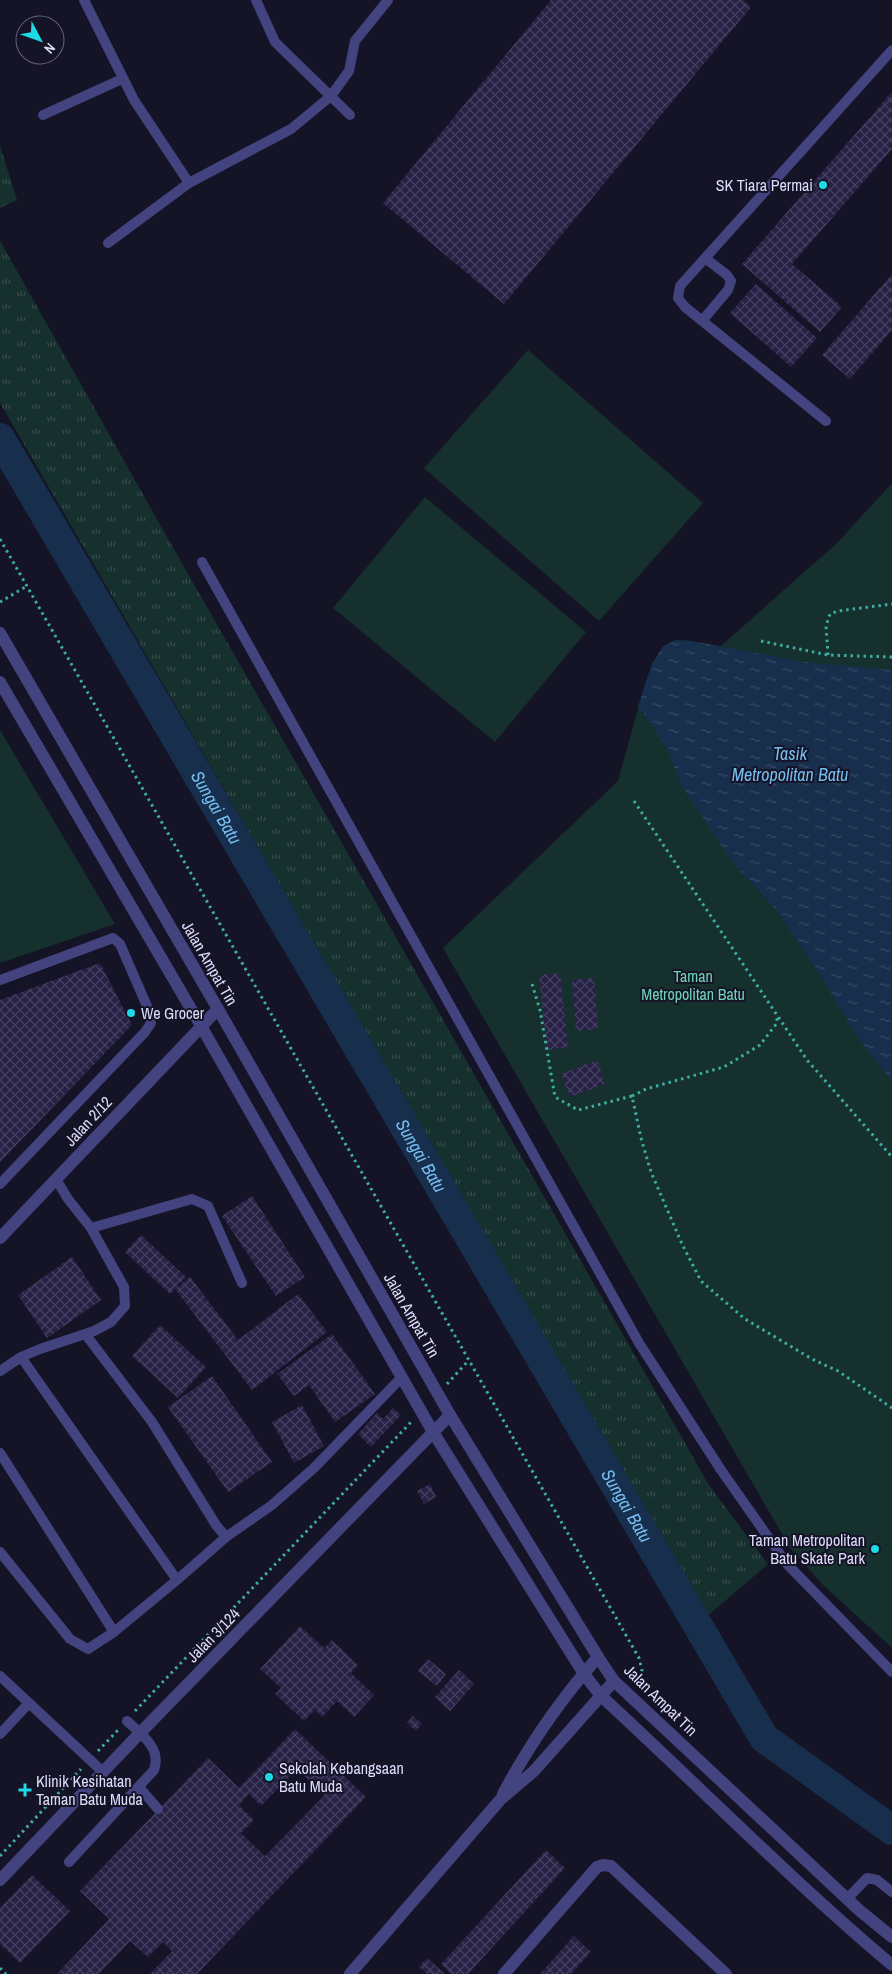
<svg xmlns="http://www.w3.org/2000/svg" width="892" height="1974" viewBox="0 0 892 1974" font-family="'Archivo Narrow',sans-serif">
  <defs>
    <pattern id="grass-tufts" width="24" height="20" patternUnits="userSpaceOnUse" patternTransform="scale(1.25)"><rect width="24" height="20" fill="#16302e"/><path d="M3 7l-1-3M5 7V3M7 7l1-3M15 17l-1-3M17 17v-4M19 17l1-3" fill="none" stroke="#374d4d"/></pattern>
    <pattern id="water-ripples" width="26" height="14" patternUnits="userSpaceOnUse" patternTransform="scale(1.25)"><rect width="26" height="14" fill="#172e4c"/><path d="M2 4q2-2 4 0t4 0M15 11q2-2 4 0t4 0" fill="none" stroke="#384c67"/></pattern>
    <pattern id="building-cross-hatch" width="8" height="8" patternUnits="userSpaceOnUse" patternTransform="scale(1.25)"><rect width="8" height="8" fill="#262145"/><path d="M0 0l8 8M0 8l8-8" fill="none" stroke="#454161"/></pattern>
  </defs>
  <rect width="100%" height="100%" fill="#151326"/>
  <!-- grass -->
  <path fill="url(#grass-tufts)" d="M 0,146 L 17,200 L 0,208 Z
    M 0,241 L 175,551 L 709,1485 L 768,1564 L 705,1618 L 0,403 Z"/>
  <!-- park -->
  <path fill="#16302e" d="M 528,350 L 703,503 L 599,621 L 424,468 Z
    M 892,483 L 892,1648 L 824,1586 L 790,1548 L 443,948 L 618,781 L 644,687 L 652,664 L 663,646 L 676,640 L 691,641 L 721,646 L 837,543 Z
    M 425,497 L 586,632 L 495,742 L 333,608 Z
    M 0,730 L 115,924 L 0,963 Z"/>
  <!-- water -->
  <path fill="url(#water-ripples)" d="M 676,640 L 691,641 L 805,662 L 892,670 L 892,1081 L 858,1038 L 820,975 L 777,911 L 733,863 L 681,785 L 669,753 L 652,725 L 638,706 L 652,664 L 663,646 Z"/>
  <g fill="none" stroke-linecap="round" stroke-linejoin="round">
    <!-- river -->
    <path stroke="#172e4c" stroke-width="30" id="s1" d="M 0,438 L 764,1738 L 892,1830"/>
  </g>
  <!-- building -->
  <path fill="url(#building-cross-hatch)" fill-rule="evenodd" d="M 551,0 L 743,0 L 751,7 L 504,304 L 383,203 Z
    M 892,92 L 892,149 L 792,264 L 842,307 L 820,332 L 742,264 Z
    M 892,274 L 892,330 L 850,379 L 822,355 Z
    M 756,284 L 817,338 L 791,367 L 730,313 Z
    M 100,963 L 132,1025 L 0,1162 L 0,1000 Z
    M 560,973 L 568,1047 L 547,1050 L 539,975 Z
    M 594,978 L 598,1029 L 576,1031 L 572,980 Z
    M 597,1060 L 605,1084 L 570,1097 L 561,1074 Z
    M 252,1196 L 305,1277 L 276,1296 L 222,1216 Z
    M 141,1235 L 186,1277 L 170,1294 L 125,1252 Z
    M 72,1257 L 101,1300 L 47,1338 L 18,1295 Z
    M 190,1277 L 238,1340 L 298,1294 L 327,1332 L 252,1390 L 175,1289 Z
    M 160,1325 L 206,1367 L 178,1398 L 132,1356 Z
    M 332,1334 L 375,1394 L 335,1422 L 309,1385 L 294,1396 L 277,1374 Z
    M 212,1376 L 272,1462 L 228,1492 L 168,1407 Z
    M 302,1405 L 324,1446 L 294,1463 L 272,1422 Z
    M 393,1408 L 401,1415 L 371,1447 L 358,1434 L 377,1413 L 383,1419 Z
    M 430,1484 L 436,1497 L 424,1504 L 417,1491 Z
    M 300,1626 L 324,1648 L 332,1640 L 358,1665 L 351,1673 L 374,1695 L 354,1717 L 337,1701 L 322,1717 L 315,1710 L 304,1721 L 275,1694 L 281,1688 L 260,1669 Z
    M 428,1659 L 446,1674 L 437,1686 L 418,1671 Z
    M 459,1670 L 474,1684 L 450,1711 L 435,1697 Z
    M 413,1716 L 422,1724 L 416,1731 L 407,1723 Z
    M 295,1729 L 366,1797 L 197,1974 L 150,1974 L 172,1951 L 163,1942 L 148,1957 L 130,1941 L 99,1974 L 57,1974 L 109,1919 L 80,1891 L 208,1758 L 239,1788 ZM 297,1769 L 325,1795 L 265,1856 L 241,1833 L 254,1820 L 239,1805 L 249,1794 L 261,1806 Z
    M 546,1850 L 565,1868 L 468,1974 L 451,1974 L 441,1964 Z
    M 32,1875 L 70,1911 L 20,1963 L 0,1944 L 0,1908 Z
    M 574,1936 L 591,1952 L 571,1974 L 540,1974 Z
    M 427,1958 L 445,1974 L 427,1974 L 419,1967 Z"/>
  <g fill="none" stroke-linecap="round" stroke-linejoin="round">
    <!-- path -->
    <path stroke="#3eada1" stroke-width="3" stroke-dasharray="2.5 4" stroke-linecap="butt" d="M 0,539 L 639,1658 L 642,1670 L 634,1683
      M 0,602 L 27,586
      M 761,641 L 828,655 L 892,657
      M 828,655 L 826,626 L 830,614 L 838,611 L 892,604
      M 634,801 L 807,1060 L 892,1157
      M 532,984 L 540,1010 L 555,1097 L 578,1110 L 632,1096 L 641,1138 L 651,1172 L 682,1244 L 701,1281 L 745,1319 L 812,1359 L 838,1371 L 892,1408
      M 632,1096 L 646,1089 L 724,1067 L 760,1045 L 777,1023 L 777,1016
      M 447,1384 L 469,1360
      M 135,1711 L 412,1421
      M 98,1751 L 119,1729
      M 0,1856 L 81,1769
      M 0,1968 L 6,1974"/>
    <!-- service -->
    <path stroke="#434380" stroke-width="10" d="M 84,0 L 134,100 L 189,183 L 291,129 L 331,96 L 349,71 L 355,41 L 388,0
      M 256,0 L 275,42 L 350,115
      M 43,115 L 122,79
      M 108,243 L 189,183
      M 702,321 L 728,290 L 731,281 L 727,275 L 705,258
      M 826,421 L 685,307 L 678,298 L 680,286 L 892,50
      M 202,562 L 639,1343 L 721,1470 L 787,1564 L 892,1672
      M 0,980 L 113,938 L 120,944 L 150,1013 L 151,1023 L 145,1032 L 0,1184
      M 91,1228 L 192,1199 L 208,1206 L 242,1283
      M 86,1335 L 152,1422 L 216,1525 L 226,1537 L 272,1505 L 314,1468 L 402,1377
      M 0,1371 L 21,1357 L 40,1349 L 94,1331 L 111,1322 L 125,1306 L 124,1287 L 91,1228 L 68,1199 L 56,1179
      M 0,1453 L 114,1632 L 177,1580 L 21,1357
      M 0,1552 L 70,1639 L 88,1649 L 114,1632
      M 177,1580 L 226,1537
      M 0,1676 L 29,1703
      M 0,1734 L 29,1703 L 103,1772
      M 139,1787 L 158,1809
      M 69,1862 L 154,1770 C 162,1748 141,1734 127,1721
      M 847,1899 L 867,1878 L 877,1880 L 892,1892"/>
    <!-- minor -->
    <path stroke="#434380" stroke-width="12" d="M 0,1238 L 218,1009
      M 503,1794 C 529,1745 561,1699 598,1657
      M 0,1880 L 140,1733 L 450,1415
      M 350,1974 L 500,1800 L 534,1771 L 614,1681
      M 504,1974 L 597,1867 L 603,1865 L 611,1866 L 726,1974"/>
    <!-- tertiary -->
    <path stroke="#434380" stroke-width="12" d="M 0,633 L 218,1009 L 450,1415 L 598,1657 L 614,1681 L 859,1910 L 892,1937
      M 0,682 L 201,1026 L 433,1432 L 584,1674 L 601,1696 C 698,1785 791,1880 892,1965"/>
  </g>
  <!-- markers -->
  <g fill="#1ddbe6" stroke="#151326" stroke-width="2">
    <circle cx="823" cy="185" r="5"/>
    <circle cx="131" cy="1013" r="5"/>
    <circle cx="875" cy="1549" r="5"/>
    <circle cx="269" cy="1777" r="5"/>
    <path d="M22.5 1782.5h5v5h5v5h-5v5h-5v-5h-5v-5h5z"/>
  </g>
  <g text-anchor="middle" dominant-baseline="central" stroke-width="4" stroke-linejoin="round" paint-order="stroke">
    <!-- poi labels -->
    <g font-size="16" fill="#dedcfb" stroke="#151326" text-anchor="start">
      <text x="813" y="185" text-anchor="end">SK Tiara Permai</text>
      <text x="141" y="1013">We Grocer</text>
      <text x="865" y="1540" text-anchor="end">Taman Metropolitan<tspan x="865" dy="18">Batu Skate Park</tspan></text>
      <text x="279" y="1768">Sekolah Kebangsaan<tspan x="279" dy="18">Batu Muda</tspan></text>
      <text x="36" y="1781">Klinik Kesihatan<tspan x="36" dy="18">Taman Batu Muda</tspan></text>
    </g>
    <!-- street labels -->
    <g font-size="16" fill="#dedcfb" stroke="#151326">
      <text transform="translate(210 963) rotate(60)">Jalan Ampat Tin</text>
      <text transform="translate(88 1121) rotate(-47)">Jalan 2/12</text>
      <text transform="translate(412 1315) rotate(60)">Jalan Ampat Tin</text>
      <text transform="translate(213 1635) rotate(-46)">Jalan 3/124</text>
      <text transform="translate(661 1700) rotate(44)">Jalan Ampat Tin</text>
    </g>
    <!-- park labels -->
    <g font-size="16" fill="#6fd4b6" stroke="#151326">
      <text x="693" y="976">Taman<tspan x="693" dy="18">Metropolitan Batu</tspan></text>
    </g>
    <!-- water labels -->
    <g font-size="18" font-style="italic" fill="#75bdf0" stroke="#151326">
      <text x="790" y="753">Tasik<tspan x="790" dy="21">Metropolitan Batu</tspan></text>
      <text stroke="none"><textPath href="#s1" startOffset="428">Sungai Batu</textPath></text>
      <text stroke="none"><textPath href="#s1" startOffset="832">Sungai Batu</textPath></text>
      <text stroke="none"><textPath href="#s1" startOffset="1238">Sungai Batu</textPath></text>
    </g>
  </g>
  <!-- north arrow -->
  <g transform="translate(40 40) rotate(131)"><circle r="24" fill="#151326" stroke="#65637b"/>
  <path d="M0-4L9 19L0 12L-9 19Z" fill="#1ddbe6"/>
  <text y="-8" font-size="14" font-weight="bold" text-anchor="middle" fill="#dedcfb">N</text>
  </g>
</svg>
